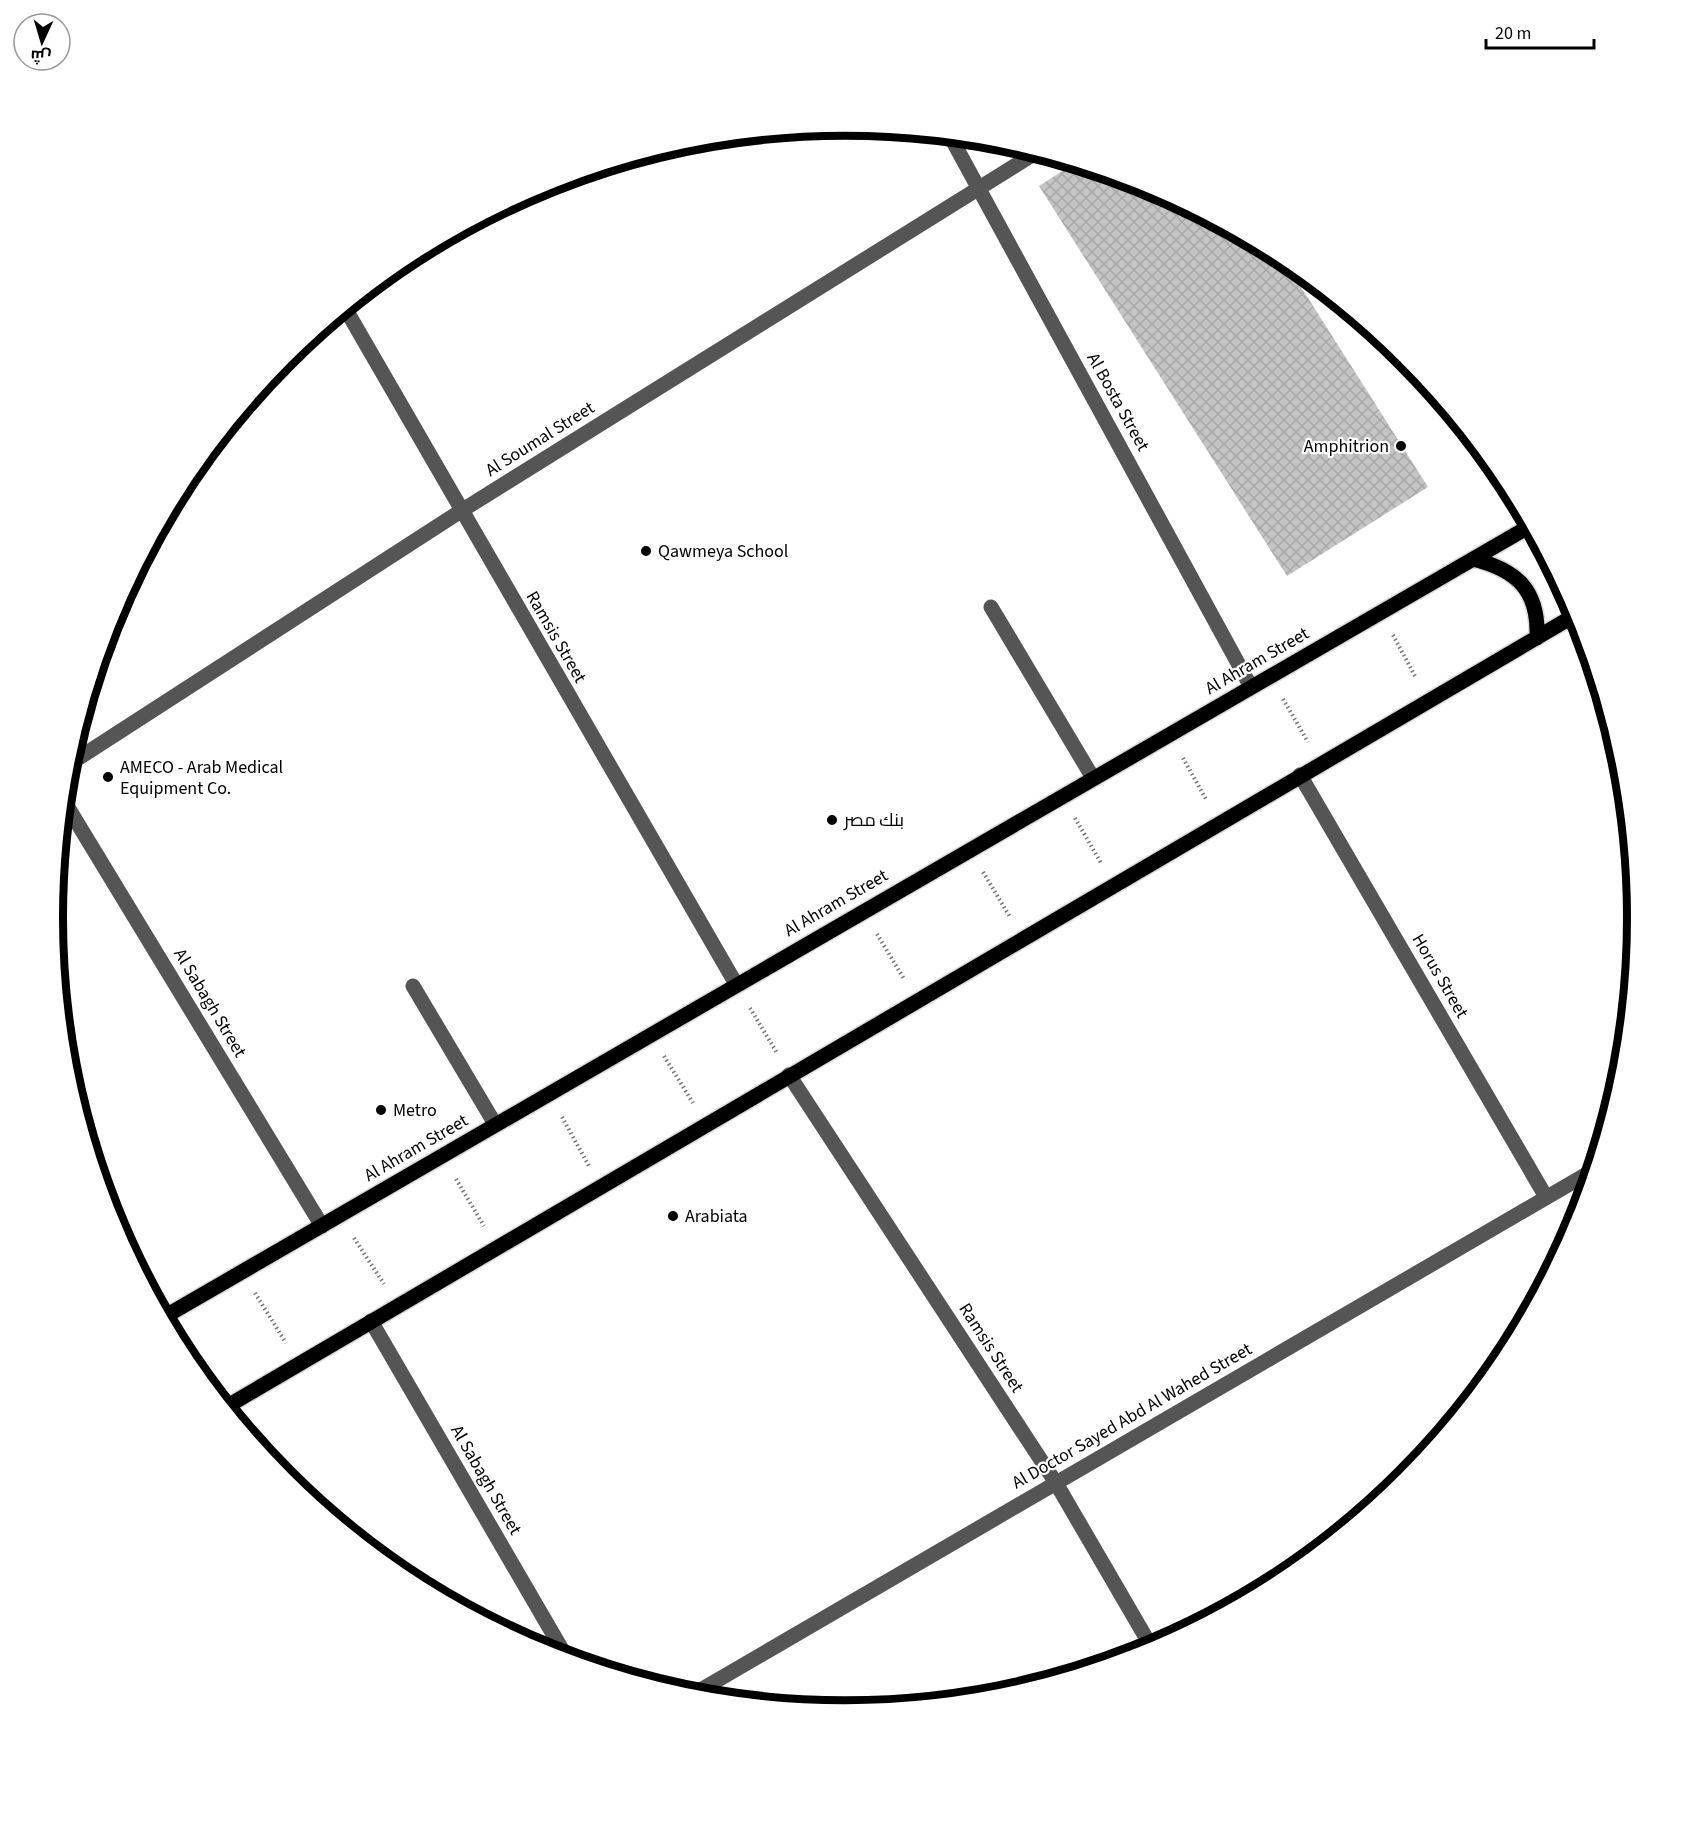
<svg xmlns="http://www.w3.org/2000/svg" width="1690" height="1836" viewBox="0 0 1690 1836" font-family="'Source Sans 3',Cairo,sans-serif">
  <defs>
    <pattern id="building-cross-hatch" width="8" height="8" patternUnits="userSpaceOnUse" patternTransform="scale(1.5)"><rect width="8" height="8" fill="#c4c4c4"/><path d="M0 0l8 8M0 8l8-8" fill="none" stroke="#a7a7a7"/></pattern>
  </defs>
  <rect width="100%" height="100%" fill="#fff"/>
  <!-- building -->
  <path fill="url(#building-cross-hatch)" d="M 1075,163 L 1149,186 L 1282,257 L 1428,487 L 1287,576 L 1039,186 Z"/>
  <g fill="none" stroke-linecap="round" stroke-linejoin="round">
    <defs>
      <path id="major" d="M 1473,559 C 1517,570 1539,590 1537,638
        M 164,1317 L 1530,526
        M 226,1407 L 1577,614"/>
    </defs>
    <!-- major casing -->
    <use href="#major" stroke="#dbdbdb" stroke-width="18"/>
    <!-- path -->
    <path stroke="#777" stroke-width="4" stroke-dasharray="1.5 3" stroke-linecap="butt" d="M 1393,635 L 1416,678
      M 1283,699 L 1308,742
      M 1183,758 L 1207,801
      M 1075,818 L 1101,863
      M 983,872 L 1010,917
      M 877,934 L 904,979
      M 750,1008 L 777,1053
      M 664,1056 L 693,1103
      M 562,1117 L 589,1166
      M 456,1179 L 484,1226
      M 354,1238 L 384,1284
      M 255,1293 L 286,1343"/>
    <!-- minor -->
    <path stroke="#555" stroke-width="15" d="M 950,136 L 1251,687
      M 345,308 L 736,984
      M 991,607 L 1093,778
      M 68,765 L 461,511 L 1037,152
      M 1300,775 L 1546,1197
      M 64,801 L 322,1226
      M 413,986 L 495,1124
      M 789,1075 L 1056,1483 L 1152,1648
      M 371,1321 L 567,1658
      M 692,1695 L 1592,1171"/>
    <!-- major -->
    <use href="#major" stroke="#000" stroke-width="15"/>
  </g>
  <!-- markers -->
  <g fill="#000" stroke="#fff" stroke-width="2">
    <circle cx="1401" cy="446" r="6"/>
    <circle cx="646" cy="551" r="6"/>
    <circle cx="108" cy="777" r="6"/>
    <circle cx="832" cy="820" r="6"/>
    <circle cx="381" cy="1110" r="6"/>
    <circle cx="673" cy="1216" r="6"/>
  </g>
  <g text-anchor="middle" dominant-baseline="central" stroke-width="4.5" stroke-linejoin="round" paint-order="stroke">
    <!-- street labels -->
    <g font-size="18" fill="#000" stroke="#fff">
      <text transform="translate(1118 402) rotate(61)">Al Bosta Street</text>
      <text transform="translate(540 439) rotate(-32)">Al Soumal Street</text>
      <text transform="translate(556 637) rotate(60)">Ramsis Street</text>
      <text transform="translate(1257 661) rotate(-30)">Al Ahram Street</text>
      <text transform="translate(836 903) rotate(-30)">Al Ahram Street</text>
      <text transform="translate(1440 976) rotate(60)">Horus Street</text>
      <text transform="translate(210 1003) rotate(59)">Al Sabagh Street</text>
      <text transform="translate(416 1148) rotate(-30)">Al Ahram Street</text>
      <text transform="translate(991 1348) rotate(57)">Ramsis Street</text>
      <text transform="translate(1132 1416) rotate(-30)">Al Doctor Sayed Abd Al Wahed Street</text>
      <text transform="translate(486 1480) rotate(60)">Al Sabagh Street</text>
    </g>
    <!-- poi labels -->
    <g font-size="18" fill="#000" stroke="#fff" text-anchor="start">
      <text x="1389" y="446" text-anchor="end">Amphitrion</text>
      <text x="658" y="551">Qawmeya School</text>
      <text x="120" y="767">AMECO - Arab Medical<tspan x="120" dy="21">Equipment Co.</tspan></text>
      <text x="844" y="820">بنك مصر</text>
      <text x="393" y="1110">Metro</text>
      <text x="685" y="1216">Arabiata</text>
    </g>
  </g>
  <!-- crop -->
  <path d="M0 0H1690V1836H0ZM63 918a782 782 0 1 1 1564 0a782 782 0 1 1-1564 0Z" fill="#fff" fill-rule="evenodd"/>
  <path fill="none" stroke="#000" stroke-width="8" d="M63 918a782 782 0 1 1 1564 0a782 782 0 1 1-1564 0Z"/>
  <!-- north arrow -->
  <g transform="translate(42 42) rotate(184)"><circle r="28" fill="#ffffff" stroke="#999999" stroke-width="1.5"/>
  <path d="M0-4.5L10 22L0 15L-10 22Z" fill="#000000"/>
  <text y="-9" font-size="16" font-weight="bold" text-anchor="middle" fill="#000000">ش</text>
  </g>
  <!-- scale -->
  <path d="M1486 39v9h108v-9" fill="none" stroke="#000000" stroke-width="3"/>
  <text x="1495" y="39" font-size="18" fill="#000000" stroke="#ffffff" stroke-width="4.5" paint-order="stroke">20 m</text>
</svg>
